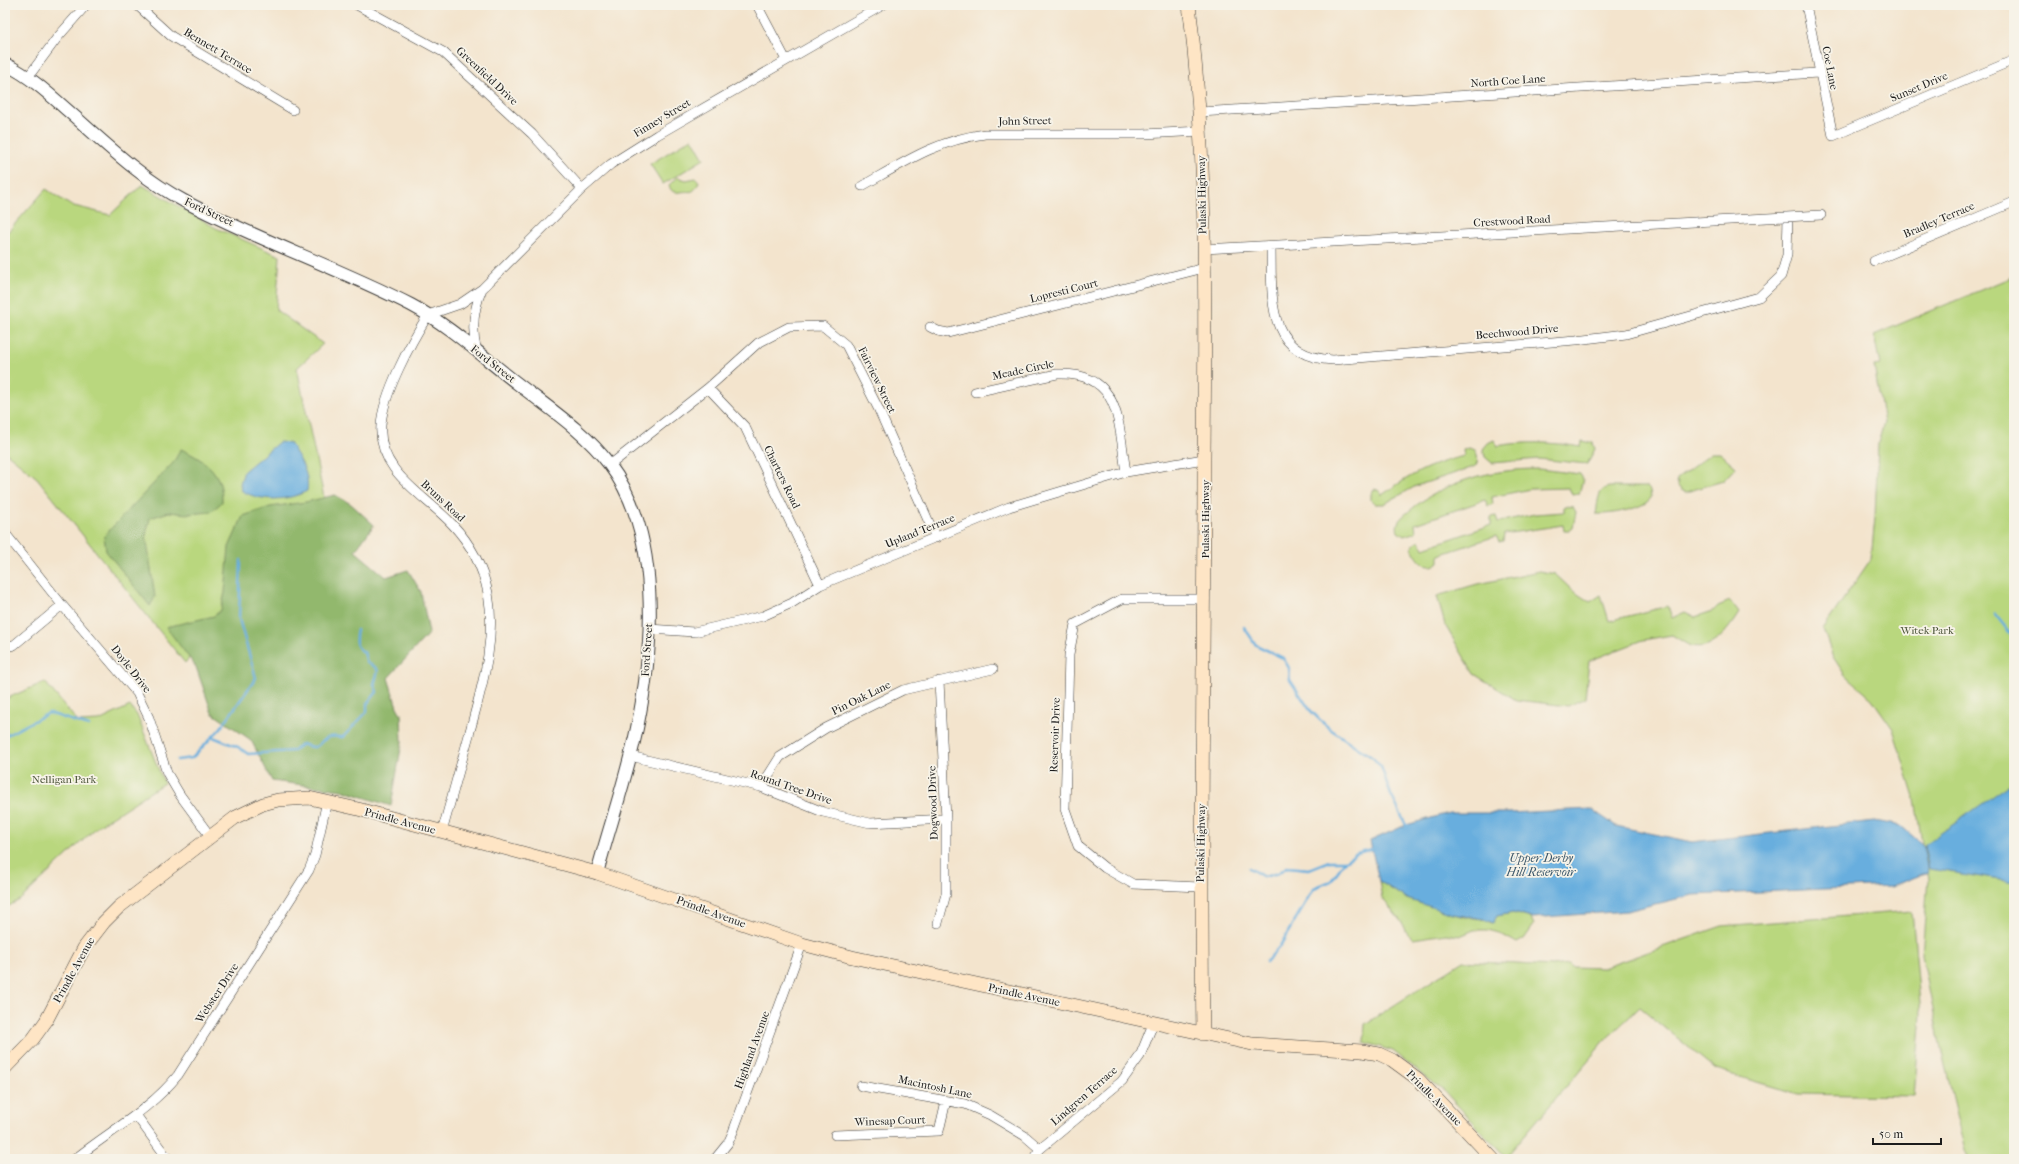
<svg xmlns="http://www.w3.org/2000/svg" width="2019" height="1164" viewBox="0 0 2019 1164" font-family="'IM FELL French Canon',serif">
  <rect width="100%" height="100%" fill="#f7f3e8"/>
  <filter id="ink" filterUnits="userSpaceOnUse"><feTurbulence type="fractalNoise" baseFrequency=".025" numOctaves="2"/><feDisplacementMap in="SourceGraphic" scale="8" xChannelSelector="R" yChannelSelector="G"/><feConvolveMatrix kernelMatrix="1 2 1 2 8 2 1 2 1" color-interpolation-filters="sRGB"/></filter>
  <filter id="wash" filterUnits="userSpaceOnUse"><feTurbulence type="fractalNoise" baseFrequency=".012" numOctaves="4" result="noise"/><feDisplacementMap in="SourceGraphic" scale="16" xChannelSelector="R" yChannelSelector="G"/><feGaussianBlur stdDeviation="0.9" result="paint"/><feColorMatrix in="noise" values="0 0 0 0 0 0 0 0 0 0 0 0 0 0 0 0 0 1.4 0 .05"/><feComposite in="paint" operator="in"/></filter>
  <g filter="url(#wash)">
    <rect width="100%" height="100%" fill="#f3e4cd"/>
    <!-- green -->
    <path fill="#b9d77e" stroke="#6a7a4d" d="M 692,138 L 704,159 L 663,184 L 650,164 Z
      M 677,177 L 686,180 L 696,178 L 699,182 C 693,196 690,190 681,192 C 674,193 671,192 669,185 Z
      M 142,185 L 216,228 L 280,256 L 276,310 L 323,344 L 297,368 L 326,507 L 297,531 L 185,663 L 37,478 L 5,452 L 5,235 L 46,189 L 70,205 L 110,215 Z
      M 2014,276 L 2014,1159 L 1968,1159 L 1941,1049 L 1922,955 L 1928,879 L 1915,800 L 1893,729 L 1872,699 L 1845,675 L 1833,657 L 1823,629 L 1871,559 L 1875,518 L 1878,443 L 1884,423 L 1874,366 L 1880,365 L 1874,335 Z
      M 1494,440 L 1497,446 C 1525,441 1552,442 1581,447 L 1582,441 L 1593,443 L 1595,449 L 1587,464 L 1539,459 L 1492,463 L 1485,457 L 1483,449 L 1488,443 Z
      M 1469,448 L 1475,450 C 1478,455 1479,463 1474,467 L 1416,486 L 1384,504 L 1375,504 L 1371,500 L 1371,494 L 1374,489 L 1378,490 L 1382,495 C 1412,474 1428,465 1464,456 L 1463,450 Z
      M 1711,453 L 1720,453 L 1736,467 L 1723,481 L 1686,492 L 1681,490 L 1678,486 L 1678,482 L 1676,483 L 1677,479 Z
      M 1539,469 L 1580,474 L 1583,479 L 1579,494 L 1572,495 L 1569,488 L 1530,489 L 1492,497 L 1493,504 L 1488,506 L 1485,500 L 1415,524 L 1416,532 L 1404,536 L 1398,532 C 1395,522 1401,518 1408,512 C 1444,481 1491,469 1539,469 Z
      M 1610,487 L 1647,487 L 1650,490 L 1651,498 C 1644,509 1609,515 1596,514 C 1598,504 1597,488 1610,487 Z
      M 1564,506 L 1573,507 L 1576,512 L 1573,528 L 1569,531 L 1564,531 L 1563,525 L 1504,534 L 1503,541 L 1499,542 L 1496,536 L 1439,555 L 1439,562 C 1427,573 1417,559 1412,548 L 1414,544 L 1419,541 L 1424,548 L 1491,525 L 1491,517 L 1496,516 L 1498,522 L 1535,514 L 1564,512 Z
      M 1539,571 L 1555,574 L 1573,591 L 1590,602 L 1601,595 L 1609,621 L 1668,606 L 1672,618 L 1685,612 L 1695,617 L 1713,611 L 1718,606 L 1730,601 L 1739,613 C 1728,630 1714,651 1691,646 C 1685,644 1678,638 1672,635 L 1643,640 L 1589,661 L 1585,698 L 1568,706 L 1516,700 L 1474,674 L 1445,625 L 1437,596 L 1474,585 Z
      M 45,682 L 78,722 L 99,721 L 130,706 L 137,715 L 164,783 L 98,826 L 20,900 L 5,908 L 5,699 Z
      M 1379,881 L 1407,899 L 1464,917 L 1483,919 L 1492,923 L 1496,916 L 1513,913 L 1531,918 L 1534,925 L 1524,939 L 1517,943 L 1499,933 L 1488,930 L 1474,930 L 1460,936 L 1446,934 L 1413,939 L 1407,933 L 1403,924 L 1382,898 Z
      M 1912,911 L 1921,1015 L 1914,1096 L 1798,1094 L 1716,1070 L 1640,1007 L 1607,1038 L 1506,1157 L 1444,1091 L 1393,1051 L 1364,1042 L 1365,1024 L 1463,961 L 1552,966 L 1569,964 L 1572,967 L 1603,968 L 1722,926 Z"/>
    <!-- forest -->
    <path fill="#92b86d" stroke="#576a44" d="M 181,449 C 206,461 223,472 222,502 L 211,512 L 188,514 L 169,512 L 150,518 L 146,535 L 155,597 L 150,606 L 106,551 L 104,536 L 173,463 Z
      M 335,495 L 351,504 L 374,525 L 355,551 L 386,577 L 408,570 L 421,592 L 429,633 L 388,678 L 397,707 L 401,714 L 402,742 L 391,806 L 342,790 L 272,781 L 251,740 L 212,713 L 196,667 L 166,627 L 214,616 L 221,610 L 225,592 L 229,547 L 243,516 L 270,507 L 306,502 Z"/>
    <!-- water -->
    <path fill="#68aede" stroke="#42657d" d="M 279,442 L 290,443 C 299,458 310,473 307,491 C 288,501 261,502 242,491 L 240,484 L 244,471 Z
      M 2009,785 L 2014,790 L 2014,882 L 1929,869 L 1924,845 Z
      M 1591,809 L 1616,826 L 1692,842 L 1874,821 L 1901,826 L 1923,845 L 1928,872 L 1891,886 L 1693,895 L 1627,911 L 1531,918 L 1513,913 L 1497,916 L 1493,923 L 1483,919 L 1452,914 L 1407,899 L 1379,881 L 1370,841 L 1406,825 L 1449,813 L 1509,813 Z"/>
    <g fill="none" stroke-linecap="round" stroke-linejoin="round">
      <!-- stream -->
      <path stroke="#68aede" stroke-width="2.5" d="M 1994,613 L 2014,638
        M 1244,627 L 1256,645 L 1283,658 L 1289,668 L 1290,680 L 1310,710 L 1320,720 L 1330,729 L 1373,758 L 1381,767 L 1391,795 L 1406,825 L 1410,826
        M 5,736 L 49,713 L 89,726
        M 213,737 L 238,747 L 248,754 L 293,751 L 302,744 C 322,751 314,745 327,738 C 332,735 337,737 343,737 L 367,712 L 367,704 L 377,692 L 374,684 L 378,671 L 375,667 L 367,663 L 364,652 C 354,647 355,639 357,630
        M 177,760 L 192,758 L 220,729 L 256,678 L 239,619 L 241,560
        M 1249,868 L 1264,877 L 1278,873 L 1287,867 L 1309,869 L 1329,861 L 1345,861 L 1357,853 L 1375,848
        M 1266,962 L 1280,946 L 1314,888 L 1331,881 L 1345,861"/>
    </g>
  </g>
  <g filter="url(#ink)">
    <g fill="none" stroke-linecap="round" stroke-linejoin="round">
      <defs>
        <path id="minor" d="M 137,5 L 171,36 L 293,110
          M 357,5 L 443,52 L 532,134 L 582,189
          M 757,5 L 786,60
          M 1806,5 L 1833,136 L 2014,60
          M 28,77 L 57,38 L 86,5
          M 1200,112 L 1818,73
          M 862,186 C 903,163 937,140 985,134 L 1144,134 L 1201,131
          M 1271,246 C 1272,296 1265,357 1333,360 L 1576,340 L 1626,334 L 1759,297 L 1781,276 L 1787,255 L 1788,217
          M 1204,249 L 1821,215
          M 1874,261 L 2014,202
          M 930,327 L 938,331 L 948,333 L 1204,268
          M 477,352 C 471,330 473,310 482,289
          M 708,388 L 745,427 L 820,585
          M 975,392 L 1057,374 C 1122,371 1118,424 1126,472
          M 610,465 L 708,388 L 758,343 L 789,327 L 823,326 L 846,345 L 878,408 L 936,538
          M 5,533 L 62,605 L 137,693 L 149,718 L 167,773 L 180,795 L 210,836
          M 649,629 L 694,632 L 763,616 L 792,603 L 820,585 L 1009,507 L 1126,472 L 1204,459
          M 5,647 L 14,645 L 62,605
          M 630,756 L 761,787 L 823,812 L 870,823 L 946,819
          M 761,787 L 780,757 L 826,728 L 903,690 L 993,669
          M 442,832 C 451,800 460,767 469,735 C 481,689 497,641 488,593 C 483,568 470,543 452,524 C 425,495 377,472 381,425 C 383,394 411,342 428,315 L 460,304 L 482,289 L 582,189 L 611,164 L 657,135 L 883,5
          M 1200,887 L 1133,884 L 1105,868 L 1078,846 L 1065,809 L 1069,655 L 1075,624 L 1122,599 L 1205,599
          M 938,923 L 946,894 L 946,819 L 939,681
          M 861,1086 L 965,1104 L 990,1115 L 1025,1136 L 1040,1149
          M 136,1115 L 168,1159
          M 835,1135 L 939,1131 L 946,1101
          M 75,1159 C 110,1131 150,1110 178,1075 L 309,870 L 315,855 L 327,801
          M 715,1159 L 728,1143 L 733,1132 L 802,944
          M 1033,1159 L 1040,1149 L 1122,1081 L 1140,1056 L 1153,1024"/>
        <path id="tertiary" d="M 5,64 C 28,75 47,92 66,109 C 103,141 140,178 184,201 C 257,240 337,267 411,305 C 449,325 484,358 518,384 C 550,409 585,432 609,464 C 662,534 654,647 637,728 C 627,776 610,825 597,873"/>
        <path id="secondary" d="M 1189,5 C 1208,156 1205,308 1204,460 C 1204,651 1200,843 1203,1034
          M 5,1068 L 33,1039 L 46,1021 L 84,948 L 104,922 L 119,907 L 236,817 L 263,804 L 278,800 L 309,798 L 358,809 L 597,873 L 802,944 L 852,957 L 1252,1044 L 1362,1051 L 1379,1054 L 1392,1060 L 1418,1079 L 1493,1159"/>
      </defs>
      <!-- minor casing -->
      <use href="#minor" stroke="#3c3a37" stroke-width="10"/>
      <!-- tertiary casing -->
      <use href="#tertiary" stroke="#3c3a37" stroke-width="14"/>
      <!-- secondary casing -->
      <use href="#secondary" stroke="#3c3a37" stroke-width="14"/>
      <!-- minor -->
      <use href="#minor" stroke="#fff" stroke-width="9"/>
      <!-- tertiary -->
      <use href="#tertiary" stroke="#fff" stroke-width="12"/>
      <!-- secondary -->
      <use href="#secondary" stroke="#fee5c5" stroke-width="13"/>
    </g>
  </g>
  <g text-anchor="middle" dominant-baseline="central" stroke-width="3.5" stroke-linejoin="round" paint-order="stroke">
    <!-- street labels -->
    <g font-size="11" fill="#1c1c1c" stroke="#f7f3e8">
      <text transform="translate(218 51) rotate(31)">Bennett Terrace</text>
      <text transform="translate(1830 68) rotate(79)">Coe Lane</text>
      <text transform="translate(487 76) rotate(43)">Greenfield Drive</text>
      <text transform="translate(1508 81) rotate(-4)">North Coe Lane</text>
      <text transform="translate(1919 87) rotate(-23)">Sunset Drive</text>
      <text transform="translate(662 118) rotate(-31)">Finney Street</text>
      <text transform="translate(1025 121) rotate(-1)">John Street</text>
      <text transform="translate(1202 195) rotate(-91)">Pulaski Highway</text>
      <text transform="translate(209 212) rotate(25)">Ford Street</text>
      <text transform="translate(1939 220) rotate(-23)">Bradley Terrace</text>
      <text transform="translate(1512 221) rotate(-3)">Crestwood Road</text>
      <text transform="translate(1064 291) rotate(-14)">Lopresti Court</text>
      <text transform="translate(1517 332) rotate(-5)">Beechwood Drive</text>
      <text transform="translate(493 364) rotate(38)">Ford Street</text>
      <text transform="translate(1023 370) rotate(-12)">Meade Circle</text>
      <text transform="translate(877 380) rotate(64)">Fairview Street</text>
      <text transform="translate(782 477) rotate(64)">Charters Road</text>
      <text transform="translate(443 501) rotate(43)">Bruns Road</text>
      <text transform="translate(1205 519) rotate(-90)">Pulaski Highway</text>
      <text transform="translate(920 531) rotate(-22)">Upland Terrace</text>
      <text transform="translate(647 650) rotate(-86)">Ford Street</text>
      <text transform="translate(131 669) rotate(52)">Doyle Drive</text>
      <text transform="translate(861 698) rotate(-26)">Pin Oak Lane</text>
      <text transform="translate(1055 735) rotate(-88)">Reservoir Drive</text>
      <text transform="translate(791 787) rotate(19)">Round Tree Drive</text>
      <text transform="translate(933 803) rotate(-92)">Dogwood Drive</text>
      <text transform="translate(400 821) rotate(15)">Prindle Avenue</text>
      <text transform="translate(1201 843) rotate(-89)">Pulaski Highway</text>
      <text transform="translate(711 912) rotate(20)">Prindle Avenue</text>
      <text transform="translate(74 970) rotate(-61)">Prindle Avenue</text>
      <text transform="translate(217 993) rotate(-57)">Webster Drive</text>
      <text transform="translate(1024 995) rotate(12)">Prindle Avenue</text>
      <text transform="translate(752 1050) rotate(-70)">Highland Avenue</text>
      <text transform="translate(935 1087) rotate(12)">Macintosh Lane</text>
      <text transform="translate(1084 1096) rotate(-41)">Lindgren Terrace</text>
      <text transform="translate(1434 1098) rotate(45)">Prindle Avenue</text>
      <text transform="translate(890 1121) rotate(-2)">Winesap Court</text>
    </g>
    <!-- park labels -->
    <g font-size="11" fill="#4b5439" stroke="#f7f3e8">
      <text x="1927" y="630">Witek Park</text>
      <text x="64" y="779">Nelligan Park</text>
    </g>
    <!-- water labels -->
    <g font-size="12" font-style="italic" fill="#3a566a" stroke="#f7f3e8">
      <text x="1541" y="858">Upper Derby<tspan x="1541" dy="14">Hill Reservoir</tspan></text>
    </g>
  </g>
  <!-- margin -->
  <rect width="2019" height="1164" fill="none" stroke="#f7f3e8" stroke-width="20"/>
  <!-- scale -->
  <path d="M1873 1138v6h68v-6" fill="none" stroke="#1c1c1c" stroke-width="2"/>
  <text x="1879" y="1138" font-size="12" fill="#1c1c1c" stroke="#f7f3e8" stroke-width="3" paint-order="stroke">50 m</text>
</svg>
